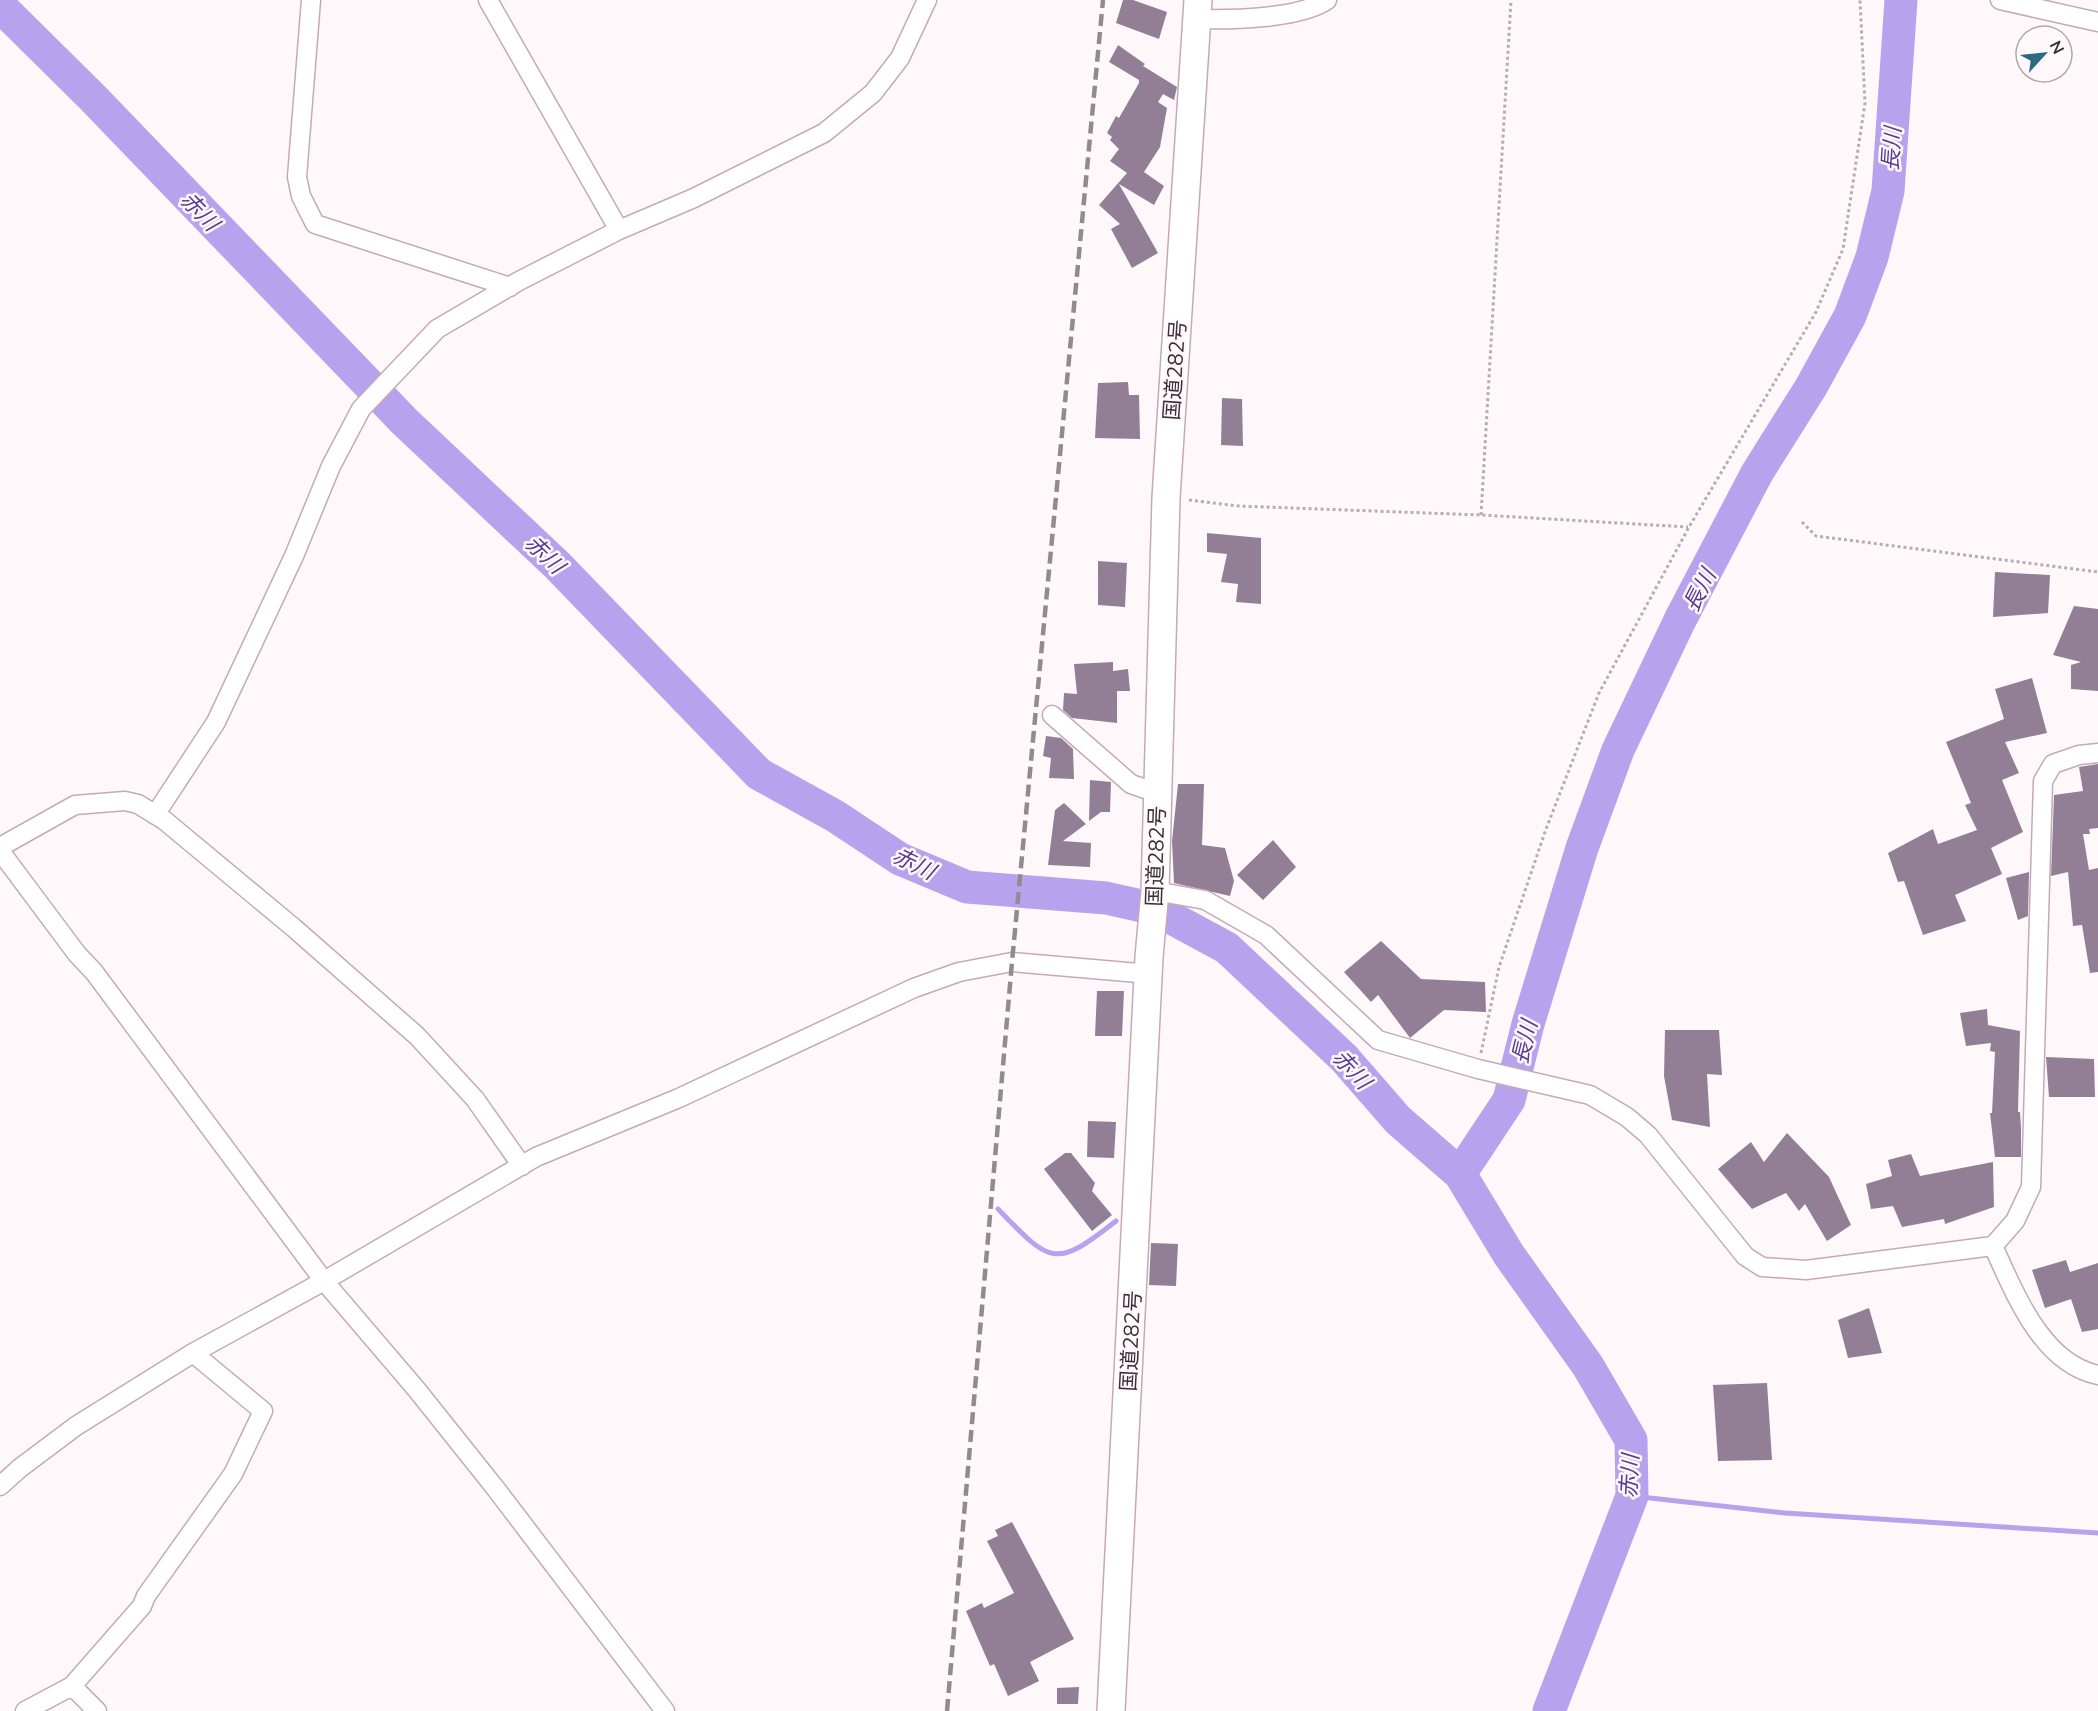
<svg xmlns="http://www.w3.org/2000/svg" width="2098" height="1711" viewBox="0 0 2098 1711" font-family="Mulish,'Noto Sans JP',sans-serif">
  <rect width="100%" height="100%" fill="#fef8fb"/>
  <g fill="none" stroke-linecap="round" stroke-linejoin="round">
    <!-- stream -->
    <path stroke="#b7a3ed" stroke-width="5" d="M 998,1209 C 1051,1264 1055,1269 1116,1221
      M 1632,1496 L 1785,1513 L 2098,1533"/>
    <!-- river -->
    <path stroke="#b7a3ed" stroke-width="33" d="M 0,6 L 93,98 L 405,422 L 557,565 L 759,774 L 835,816 L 900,859 L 967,887 L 1106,898 L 1155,909 L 1227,948 L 1344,1058 L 1398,1120 L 1460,1174 L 1509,1255 L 1588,1366 L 1631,1440 L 1632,1496 L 1549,1711
      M 1460,1174 L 1509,1100 L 1528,1024 L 1582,848 L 1618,750 L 1680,620 L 1757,473 L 1811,387 L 1850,316 L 1872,257 L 1888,191 L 1901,0"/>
  </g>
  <!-- building -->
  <path fill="#927f95" d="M 1123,0 L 1133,0 L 1167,12 L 1159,39 L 1116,23 Z
    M 1118,45 L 1145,64 L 1143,66 L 1177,87 L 1174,100 L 1163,94 L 1158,102 L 1167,108 L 1160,147 L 1144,172 L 1164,186 L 1154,205 L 1119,184 L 1158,253 L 1132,268 L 1111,229 L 1120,224 L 1099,205 L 1127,173 L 1110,161 L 1119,149 L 1110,140 L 1112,137 L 1107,133 L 1116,116 L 1119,118 L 1139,83 L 1139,80 L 1109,62 Z
    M 1128,382 L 1129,395 L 1139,395 L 1140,439 L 1095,438 L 1098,383 Z
    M 1222,398 L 1242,399 L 1243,446 L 1221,445 Z
    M 1207,533 L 1261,538 L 1261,604 L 1236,602 L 1238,584 L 1221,582 L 1227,554 L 1207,552 Z
    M 1098,561 L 1127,563 L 1125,607 L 1098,605 Z
    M 1995,572 L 2050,575 L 2048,613 L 1993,617 Z
    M 2074,606 L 2098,609 L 2098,691 L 2071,689 L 2071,665 L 2081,662 L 2053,655 Z
    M 1113,662 L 1113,671 L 1128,669 L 1130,691 L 1117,691 L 1117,723 L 1072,718 L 1063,710 L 1064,693 L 1077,694 L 1074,664 Z
    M 2032,678 L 2047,733 L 2005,742 L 2019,773 L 2002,780 L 2023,832 L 1991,848 L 2002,874 L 1955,895 L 1966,921 L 1923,935 L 1904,881 L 1898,882 L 1888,853 L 1933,829 L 1938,844 L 1977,830 L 1965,805 L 1971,803 L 1946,742 L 2004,719 L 1995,689 Z
    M 1046,736 L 1061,738 L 1073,749 L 1074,779 L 1049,778 L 1051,758 L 1043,756 Z
    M 2098,764 L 2098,828 L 2089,829 L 2090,834 L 2083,834 L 2089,870 L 2098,868 L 2098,972 L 2090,973 L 2082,925 L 2073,926 L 2068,872 L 2051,876 L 2054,795 L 2083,791 L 2079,767 Z
    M 1090,780 L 1111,782 L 1110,812 L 1101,812 L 1089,821 Z
    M 1178,784 L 1204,784 L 1202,845 L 1225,848 L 1234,881 L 1230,896 L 1174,883 L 1172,841 Z
    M 1064,803 L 1086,824 L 1063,841 L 1091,843 L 1090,867 L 1048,865 L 1055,810 Z
    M 1273,840 L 1296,867 L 1263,900 L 1237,875 Z
    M 2029,872 L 2028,916 L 2018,920 L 2006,878 Z
    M 1381,941 L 1421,979 L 1485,982 L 1486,1012 L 1444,1010 L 1410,1038 L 1378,995 L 1371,1002 L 1344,972 Z
    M 1097,991 L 1124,991 L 1122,1036 L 1095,1036 Z
    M 1987,1009 L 1988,1025 L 2020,1031 L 2018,1112 L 2020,1112 L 2021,1128 L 2021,1157 L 1995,1157 L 1990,1113 L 1992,1113 L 1995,1052 L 1990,1051 L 1991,1043 L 1966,1046 L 1960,1013 Z
    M 1665,1030 L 1719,1030 L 1722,1075 L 1707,1074 L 1710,1127 L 1672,1120 L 1664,1076 Z
    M 2046,1057 L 2094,1059 L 2095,1097 L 2049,1097 Z
    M 1088,1121 L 1116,1122 L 1114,1158 L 1087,1157 Z
    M 1787,1133 L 1829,1177 L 1851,1225 L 1827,1241 L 1805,1204 L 1799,1211 L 1786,1193 L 1752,1209 L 1718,1169 L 1751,1142 L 1764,1162 Z
    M 1065,1153 L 1071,1153 L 1095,1183 L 1092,1191 L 1112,1215 L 1092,1231 L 1044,1169 Z
    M 1911,1154 L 1920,1176 L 1993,1162 L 1994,1207 L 1945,1224 L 1944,1219 L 1902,1227 L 1893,1206 L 1871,1209 L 1866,1184 L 1892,1176 L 1888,1160 Z
    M 1151,1243 L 1178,1244 L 1176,1286 L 1149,1285 Z
    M 2066,1260 L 2070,1272 L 2098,1263 L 2098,1329 L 2082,1332 L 2071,1299 L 2045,1308 L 2032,1270 Z
    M 1869,1308 L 1882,1353 L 1848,1358 L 1838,1320 Z
    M 1767,1383 L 1772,1460 L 1718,1461 L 1713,1385 Z
    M 1012,1522 L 1074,1639 L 1030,1662 L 1039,1681 L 1008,1696 L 994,1664 L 990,1666 L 966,1611 L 982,1603 L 984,1608 L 1014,1593 L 987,1541 L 998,1536 L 995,1530 Z
    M 1079,1687 L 1078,1704 L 1057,1704 L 1057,1688 Z"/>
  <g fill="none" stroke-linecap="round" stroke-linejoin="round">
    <defs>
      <path id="minor" d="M 311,0 L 297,177 L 301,196 L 315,224 L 510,287
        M 488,0 L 619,230
        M 2000,0 L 2098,22
        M 1196,19 C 1230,20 1299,19 1327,0
        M 1052,715 L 1131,784 L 1157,793
        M 155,815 L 216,722 L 294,556 L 331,466 L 361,409 L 437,329 L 519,281 L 619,230 L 694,198 L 824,133 L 873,93 L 900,58 L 927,0
        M 0,847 L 75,805 L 125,801 L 138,804 L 164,820 L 294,928 L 417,1036 L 475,1099 L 522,1166
        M 0,851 L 77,954 L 94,972 L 324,1281 L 417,1390 L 496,1489 L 665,1711
        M 1155,891 L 1205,900 L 1266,935 L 1378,1040 L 1478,1069 L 1590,1095 L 1627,1117 L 1648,1135 L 1745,1256 L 1762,1267 L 1806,1270 L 1993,1246 L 2015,1221 L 2031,1187 L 2043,781 L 2053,764 L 2079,755 L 2098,753
        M 1993,1246 C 2015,1293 2041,1363 2098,1375
        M 0,1486 L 20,1468 L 76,1426 L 193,1353 L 324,1281 L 536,1157 L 679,1098 L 914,988 L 959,972 L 1012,962 L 1150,974
        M 72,1686 L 97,1711
        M 25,1711 L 72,1686 L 142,1606 L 146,1596 L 233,1474 L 263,1411 L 193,1353"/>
      <path id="highway" d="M 1111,1711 L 1149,957 L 1155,891 L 1166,498 L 1198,0"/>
    </defs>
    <!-- minor casing -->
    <use href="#minor" stroke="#c6a9b7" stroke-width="21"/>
    <!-- highway casing -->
    <use href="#highway" stroke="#c6a9b7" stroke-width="30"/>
    <!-- path -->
    <path stroke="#b6adb2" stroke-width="3" stroke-dasharray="3 3" stroke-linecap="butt" d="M 1189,500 L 1238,506 L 1481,515 L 1688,527
      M 1481,515 L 1511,0
      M 1802,522 L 1816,536 L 2098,572
      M 1481,1053 L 1499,967 L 1546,829 L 1599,693 L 1689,527 L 1816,312 L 1843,249 L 1865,103 L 1860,0"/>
    <!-- minor -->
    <use href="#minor" stroke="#fff" stroke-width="18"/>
    <!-- highway -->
    <use href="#highway" stroke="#fff" stroke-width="27"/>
    <!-- rail -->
    <path stroke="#938a8f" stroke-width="4.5" stroke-dasharray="12 6" stroke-linecap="butt" d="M 947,1711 L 1012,962 L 1103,0"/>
  </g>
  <g text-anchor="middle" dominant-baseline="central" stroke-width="5" stroke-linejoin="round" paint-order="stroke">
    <!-- street labels -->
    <g font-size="21" fill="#3c3036" stroke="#fef8fb">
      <text transform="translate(1174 370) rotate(-86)">国道282号</text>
      <text transform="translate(1155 856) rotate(-88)">国道282号</text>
      <text transform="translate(1130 1341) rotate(-87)">国道282号</text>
    </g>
    <!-- water labels -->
    <g font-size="22" font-style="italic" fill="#593b91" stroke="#fef8fb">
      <text transform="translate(1891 149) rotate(-86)">長川</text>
      <text transform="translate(200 211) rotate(46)">赤川</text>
      <text transform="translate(545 554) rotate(44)">赤川</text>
      <text transform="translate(1699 590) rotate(-63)">長川</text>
      <text transform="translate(914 863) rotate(26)">赤川</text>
      <text transform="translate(1524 1042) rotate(-76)">長川</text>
      <text transform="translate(1352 1069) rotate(47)">赤川</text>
      <text transform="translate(1629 1476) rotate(-87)">赤川</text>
    </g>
  </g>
  <!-- north arrow -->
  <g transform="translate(2044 54) rotate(63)"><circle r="28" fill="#fef8fb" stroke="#b0a8ac" stroke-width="1.5"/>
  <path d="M0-4.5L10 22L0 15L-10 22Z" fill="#2c6c80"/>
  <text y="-9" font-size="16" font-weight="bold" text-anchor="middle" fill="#3c3036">N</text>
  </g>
</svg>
